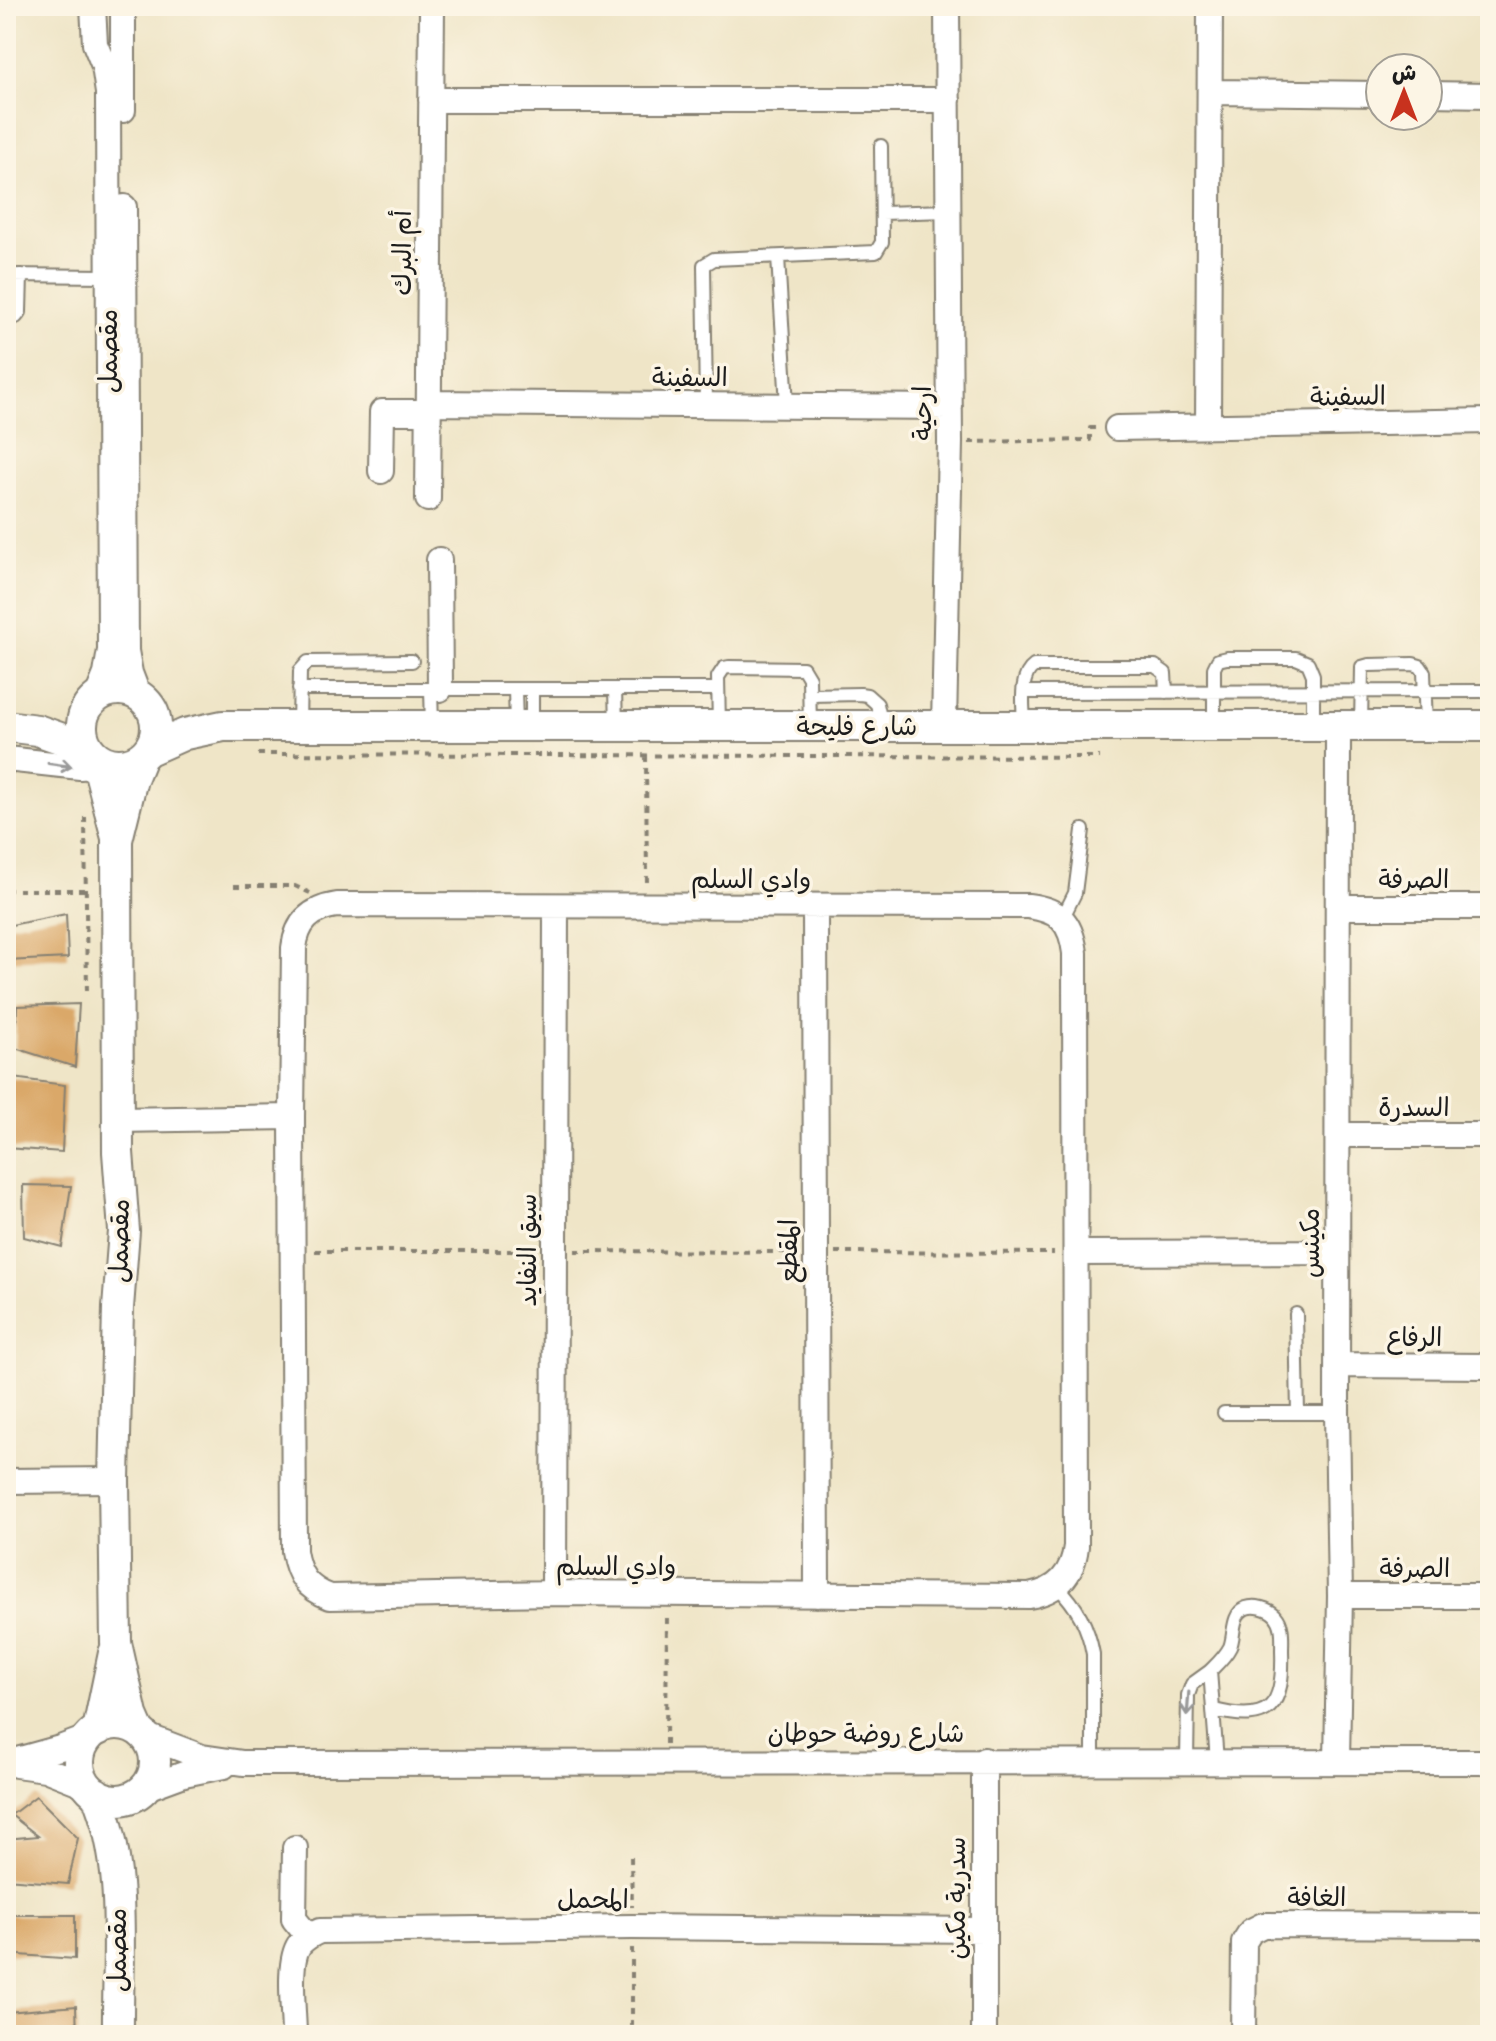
<svg xmlns="http://www.w3.org/2000/svg" width="1496" height="2041" viewBox="0 0 1496 2041" font-family="Sriracha,'Playpen Sans Arabic',sans-serif">
  <rect width="100%" height="100%" fill="#fcf5e5"/>
  <filter id="ink" filterUnits="userSpaceOnUse"><feTurbulence type="fractalNoise" baseFrequency=".0125" numOctaves="2"/><feDisplacementMap in="SourceGraphic" scale="16" xChannelSelector="R" yChannelSelector="G"/><feConvolveMatrix kernelMatrix="1 2 1 2 8 2 1 2 1" color-interpolation-filters="sRGB"/></filter>
  <filter id="wash" filterUnits="userSpaceOnUse"><feTurbulence type="fractalNoise" baseFrequency=".006" numOctaves="4" result="noise"/><feDisplacementMap in="SourceGraphic" scale="32" xChannelSelector="R" yChannelSelector="G"/><feGaussianBlur stdDeviation="1.8" result="paint"/><feColorMatrix in="noise" values="0 0 0 0 0 0 0 0 0 0 0 0 0 0 0 0 0 1.4 0 .05"/><feComposite in="paint" operator="in"/></filter>
  <g filter="url(#wash)">
    <rect width="100%" height="100%" fill="#efe5c7"/>
    <g id="blocks">
      <!-- building -->
      <path fill="#daa869" d="M 66,914 L 68,958 L 6,961 L 6,926 Z
        M 79,1004 L 75,1067 L 15,1048 L 17,1006 Z
        M 6,1077 L 65,1085 L 62,1152 L 6,1148 Z
        M 23,1185 L 71,1186 L 62,1247 L 24,1237 Z
        M 36,1796 L 78,1838 L 68,1884 L 6,1879 L 6,1839 L 38,1836 L 11,1815 Z
        M 6,1915 L 75,1915 L 75,1959 L 6,1954 Z
        M 76,2006 L 77,2035 L 6,2035 L 7,2012 Z"/>
    </g>
  </g>
  <g filter="url(#ink)">
    <use href="#blocks" fill-opacity="0" stroke="#868072" stroke-width="2"/>
    <g fill="none" stroke-linecap="round" stroke-linejoin="round">
      <defs>
        <path id="service" d="M 882,213 L 948,211
          M 778,257 L 787,405
          M 6,275 L 107,276
          M 6,319 L 16,317 L 20,312 L 21,275
          M 706,405 L 704,265 L 714,259 L 876,252 L 882,242 L 881,146
          M 299,689 L 718,689
          M 431,689 L 432,726
          M 515,689 L 516,726
          M 532,689 L 532,726
          M 615,689 L 616,726
          M 1024,692 L 1490,691
          M 810,695 L 860,694 L 867,695 L 877,704 L 882,726
          M 299,726 L 300,671 L 308,662 L 412,661
          M 719,726 L 718,677 L 724,668 L 729,667 L 803,668 L 809,678 L 810,726
          M 1024,726 C 1024,708 1018,677 1034,666 L 1155,666 L 1165,673 L 1166,692
          M 1214,726 L 1214,668 L 1218,660 L 1227,658 L 1296,658 L 1308,663 L 1313,675 L 1313,726
          M 1361,726 L 1362,667 L 1369,665 L 1413,664 L 1420,666 L 1424,672 L 1426,726
          M 1062,919 L 1075,893 L 1083,830
          M 1296,1314 L 1298,1413
          M 1224,1413 L 1337,1413
          M 1057,1586 C 1077,1606 1088,1626 1093,1654 L 1093,1761
          M 1210,1671 C 1217,1664 1225,1657 1230,1647 C 1235,1636 1231,1614 1246,1608 C 1255,1605 1268,1608 1275,1615 C 1284,1625 1282,1638 1282,1651 C 1284,1706 1271,1724 1214,1710
          M 1187,1761 L 1188,1695 L 1192,1684 L 1210,1671 L 1217,1761"/>
        <path id="minor" d="M 93,6 L 95,44 L 104,66 L 108,93 L 110,650 L 106,674 L 97,696
          M 123,6 L 123,110
          M 1211,92 L 1380,94
          M 1428,94 L 1490,95
          M 431,100 L 948,100
          M 124,207 L 126,651 L 130,673 L 138,694
          M 429,403 L 950,407
          M 1208,426 L 1210,6
          M 1117,428 L 1490,421
          M 381,471 L 382,412 L 429,412
          M 428,499 L 432,6
          M 439,560 L 440,689
          M 944,726 L 950,442 L 947,6
          M 6,759 L 80,767 L 114,764
          M 337,905 L 1028,906 C 1059,910 1071,921 1075,953 L 1076,1546 C 1073,1575 1057,1591 1029,1596 L 554,1593 L 330,1597 C 307,1588 298,1576 294,1551 L 292,1117 L 294,948 C 297,922 310,909 337,905 Z
          M 815,907 L 817,1595
          M 1338,907 L 1490,907
          M 119,1120 L 292,1117
          M 1338,1135 L 1490,1135
          M 1078,1253 L 1337,1252
          M 1338,1365 L 1490,1366
          M 6,1481 L 114,1480
          M 554,1593 L 556,907
          M 1340,1596 L 1490,1596
          M 144,1735 L 202,1757 L 243,1763 L 1490,1762
          M 1337,1761 L 1340,1596 L 1337,1413 L 1338,726
          M 6,1763 L 60,1748 L 89,1737
          M 16,1765 L 45,1769 L 88,1786
          M 146,1788 L 184,1774 L 224,1766
          M 295,1848 L 294,1919 L 308,1936
          M 294,2035 C 294,2012 287,1963 299,1945 C 305,1938 312,1934 320,1931 L 632,1927 L 984,1930
          M 984,2035 L 984,1760
          M 1243,2035 L 1244,1942 L 1251,1931 L 1263,1925 L 1490,1926"/>
        <path id="tertiary" d="M82 727a37 37 0 1 1 74 0a37 37 0 1 1-74 0Z
          M 6,726 L 37,730 L 88,748
          M 149,750 L 185,734 L 223,726 L 1490,726
          M 96,757 L 117,838
          M79 1762a38 38 0 1 1 76 0a38 38 0 1 1-76 0Z
          M 98,1730 L 114,1653
          M 139,1731 L 132,1715 L 116,1643 L 114,1480 L 118,1308 L 124,1231 L 118,1152 L 117,840 L 132,779 L 141,757
          M 96,1793 C 128,1866 117,1956 118,2035"/>
      </defs>
      <!-- service casing -->
      <use href="#service" stroke="#868072" stroke-width="16"/>
      <!-- minor casing -->
      <use href="#minor" stroke="#868072" stroke-width="28"/>
      <!-- tertiary casing -->
      <use href="#tertiary" stroke="#868072" stroke-width="34"/>
      <!-- path -->
      <path stroke="#868072" stroke-width="4" stroke-dasharray="6 6" stroke-linecap="butt" d="M 969,442 L 1090,440 L 1090,428 L 1095,428
        M 258,754 L 1100,757
        M 646,756 L 647,885
        M 85,817 L 87,996
        M 234,886 L 295,886 L 310,893
        M 6,890 L 85,890
        M 315,1251 L 534,1251
        M 575,1251 L 794,1252
        M 835,1252 L 1054,1253
        M 666,1744 L 667,1612
        M 631,1857 L 632,1907
        M 632,1948 L 632,2035"/>
      <!-- service -->
      <use href="#service" stroke="#fff" stroke-width="12"/>
      <!-- minor -->
      <use href="#minor" stroke="#fff" stroke-width="24"/>
      <!-- tertiary -->
      <use href="#tertiary" stroke="#fff" stroke-width="30"/>
    </g>
    <!-- one-way arrows -->
    <defs><path id="oneway-shaft" d="M-6 0H5M1.5-3L5.5 0L1.5 3" fill="none" stroke-width="1.6" stroke-linecap="round" stroke-linejoin="round" transform="scale(2)"/></defs>
    <g stroke="#999">
      <use href="#oneway-shaft" transform="translate(60 765) rotate(8)"/>
      <use href="#oneway-shaft" transform="translate(1188 1704) rotate(94)"/>
    </g>
  </g>
  <g text-anchor="middle" dominant-baseline="central" stroke-width="7" stroke-linejoin="round" paint-order="stroke">
    <!-- street labels -->
    <g font-size="26" fill="#1c1c1c" stroke="#fcf5e5">
      <text transform="translate(402 253) rotate(-90)">أم البرك</text>
      <text transform="translate(108 351) rotate(-90)">مقصمل</text>
      <text x="690" y="377">السفينة</text>
      <text transform="translate(1348 396) rotate(-1)">السفينة</text>
      <text transform="translate(922 413) rotate(-90)">ارحية</text>
      <text x="857" y="726">شارع فليحة</text>
      <text x="751" y="879">وادي السلم</text>
      <text x="1414" y="879">الصرفة</text>
      <text x="1414" y="1107">السدرة</text>
      <text transform="translate(119 1241) rotate(-89)">مقصمل</text>
      <text transform="translate(1310 1243) rotate(-90)">مكينس</text>
      <text transform="translate(527 1250) rotate(-90)">سيق النفايد</text>
      <text transform="translate(788 1251) rotate(-90)">المقطع</text>
      <text x="1414" y="1337">الرفاع</text>
      <text x="616" y="1566">وادي السلم</text>
      <text x="1415" y="1568">الصرفة</text>
      <text x="866" y="1733">شارع روضة حوطان</text>
      <text x="1317" y="1897">الغافة</text>
      <text transform="translate(956 1898) rotate(-90)">سدرية مكين</text>
      <text x="593" y="1899">المحمل</text>
      <text transform="translate(117 1950) rotate(-90)">مقصمل</text>
    </g>
  </g>
  <!-- margin -->
  <rect width="1496" height="2041" fill="none" stroke="#fcf5e5" stroke-width="32"/>
  <!-- north arrow -->
  <g transform="translate(1404 92)"><circle r="38" fill="#fcf5e5" stroke="#a29e95" stroke-width="2"/>
  <path d="M0-6L14 30L0 20L-14 30Z" fill="#c8321e"/>
  <text y="-12" font-size="22" font-weight="bold" text-anchor="middle" fill="#1c1c1c">ش</text>
  </g>
</svg>
